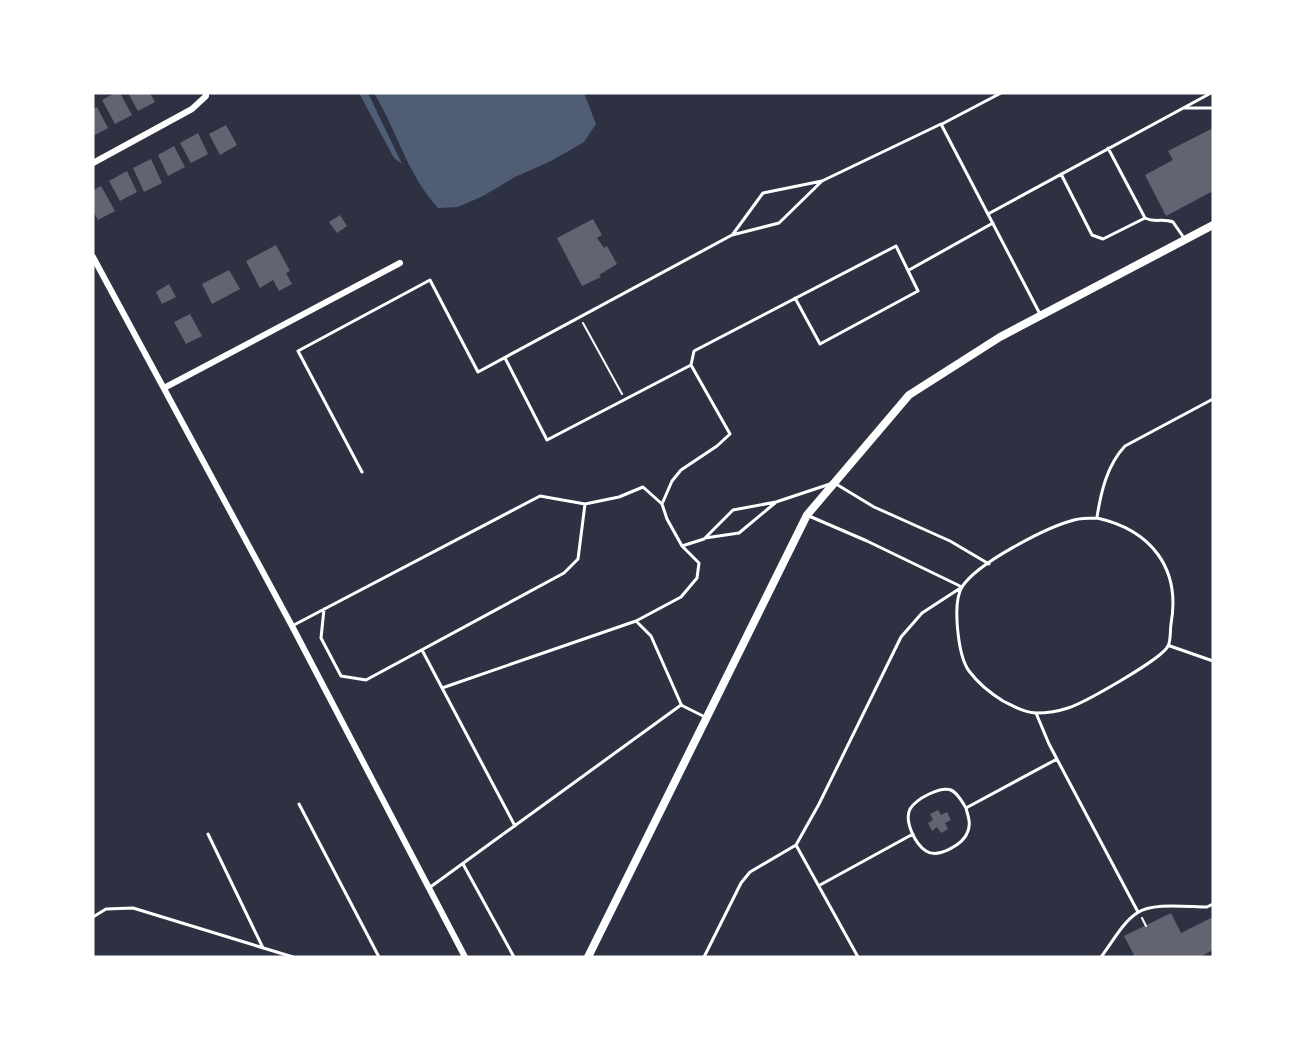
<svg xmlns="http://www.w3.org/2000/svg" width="1306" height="1050" viewBox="0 0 1306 1050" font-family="'Libre Baskerville',serif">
  <rect width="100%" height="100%" fill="#2d3142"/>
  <!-- water -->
  <path fill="#4f5d75" d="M 359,93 L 368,93 L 402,164 L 394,158 Z
    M 374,93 L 584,93 L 596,124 L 584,142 L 551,161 L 515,177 L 483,196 L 458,207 L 438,208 C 407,174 397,131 374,93 Z"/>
  <!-- building -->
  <path fill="#626471" d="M 115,93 L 120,93 L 132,115 L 115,124 L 102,100 Z
    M 128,93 L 150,93 L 155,102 L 138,111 Z
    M 97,107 L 108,128 L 93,136 L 93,109 Z
    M 226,125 L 237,145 L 220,155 L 209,134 Z
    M 1213,128 L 1213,191 L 1166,216 L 1145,175 L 1173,160 L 1168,151 Z
    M 198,133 L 208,154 L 191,163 L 180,143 Z
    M 174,146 L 185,167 L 168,176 L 158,155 Z
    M 151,159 L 162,183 L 144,192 L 133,168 Z
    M 127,171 L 137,192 L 120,201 L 109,181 Z
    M 101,186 L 115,211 L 98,220 L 93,211 L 93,190 Z
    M 340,215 L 347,226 L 337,233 L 329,222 Z
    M 593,219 L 602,235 L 597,238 L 604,248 L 607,246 L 617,264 L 599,275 L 601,277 L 582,286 L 557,238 Z
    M 276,245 L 290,271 L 286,273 L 292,284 L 279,291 L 273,280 L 260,288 L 246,261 Z
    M 229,270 L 240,289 L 212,304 L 202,284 Z
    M 169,284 L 176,297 L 162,304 L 156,292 Z
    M 190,314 L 202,336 L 186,344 L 174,322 Z
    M 938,810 L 941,815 L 947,812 L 951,820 L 945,823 L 948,829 L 941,833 L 937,827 L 932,831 L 928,823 L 933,820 L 930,814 Z
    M 1171,913 L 1181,933 L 1213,917 L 1213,950 L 1200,957 L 1135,957 L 1124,936 Z"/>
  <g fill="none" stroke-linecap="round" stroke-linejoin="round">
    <!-- path -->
    <path stroke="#fff" stroke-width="2" d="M 583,323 L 622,394
      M 1142,918 L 1146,926"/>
    <!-- service -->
    <path stroke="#fff" stroke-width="3" d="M 1185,108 L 1213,108
      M 942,124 L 1001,93
      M 1108,148 L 1145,218 C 1155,223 1163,218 1173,222 L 1184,238
      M 1061,174 L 1092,235 L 1103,239 L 1145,218
      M 988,214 L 1211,93
      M 733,234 L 763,193 L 822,181
      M 909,270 L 993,223
      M 505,358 L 547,440 L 691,365 L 694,351 L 896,246 L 918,291 L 820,344 L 795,298
      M 362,472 L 298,351 L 430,280 L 478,372 L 732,235 L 779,223 L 822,181 L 941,124 L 1040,314
      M 836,484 L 874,507 L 950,541 L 989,564
      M 662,504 L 672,481 L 681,470 L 717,446 L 730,434 L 691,365
      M 1097,517 C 1101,492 1107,465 1125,446 L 1213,399
      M 1097,518 C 1151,530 1181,568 1171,624 C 1170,630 1171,641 1168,646 C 1162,659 1084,703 1068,708 C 1059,711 1046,713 1037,713 C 1025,713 1013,706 1003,701 C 990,693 978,683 969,671 C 958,656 952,603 962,587 C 977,563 1047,527 1074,520 C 1081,518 1090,518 1097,518 Z
      M 705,538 L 739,533 L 775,503
      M 324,609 L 321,638 L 341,676 L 366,680 L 564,573 L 578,559 L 585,504
      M 636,621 L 681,597 L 697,578 L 699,563 L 682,546
      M 292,626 L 540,496 L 585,504 L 619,497 L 643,487 L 662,504 L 667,519 L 682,546 L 704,539 L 733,510 L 776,502 L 830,484
      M 1170,646 L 1213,661
      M 422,650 L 515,826
      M 442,688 L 636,621 L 651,636 L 681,704
      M 1036,713 L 1049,744 L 1138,912
      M 299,804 L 379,957
      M 966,808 C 968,816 971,823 968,831 C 964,844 938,859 926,851 C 915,844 904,821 910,809 C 916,799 940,786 951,790 C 958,793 962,802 966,808 L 1057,759
      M 208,834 L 263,948
      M 796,845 L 858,957
      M 463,864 L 514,957
      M 820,885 L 913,834
      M 429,888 L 681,705 L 707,718
      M 93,917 L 106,909 L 133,908 L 293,957
      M 704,957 L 741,883 L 750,872 L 796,845 L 819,804 L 901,637 L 922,613 L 962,587 L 867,541 L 809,516
      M 1101,957 C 1112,943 1122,923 1137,913 C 1152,902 1188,907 1207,907 L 1213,904"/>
    <!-- minor -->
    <path stroke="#fff" stroke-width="6" d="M 93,163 L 192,109 L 206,96 L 206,93
      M 93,257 L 292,626 L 465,957
      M 164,388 L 400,263"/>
    <!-- tertiary -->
    <path stroke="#fff" stroke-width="8" d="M 588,957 L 807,515 L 909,395 L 1000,337 L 1213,225"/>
  </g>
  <!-- border -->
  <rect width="1306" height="1050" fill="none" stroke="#ffffff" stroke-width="189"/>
</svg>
